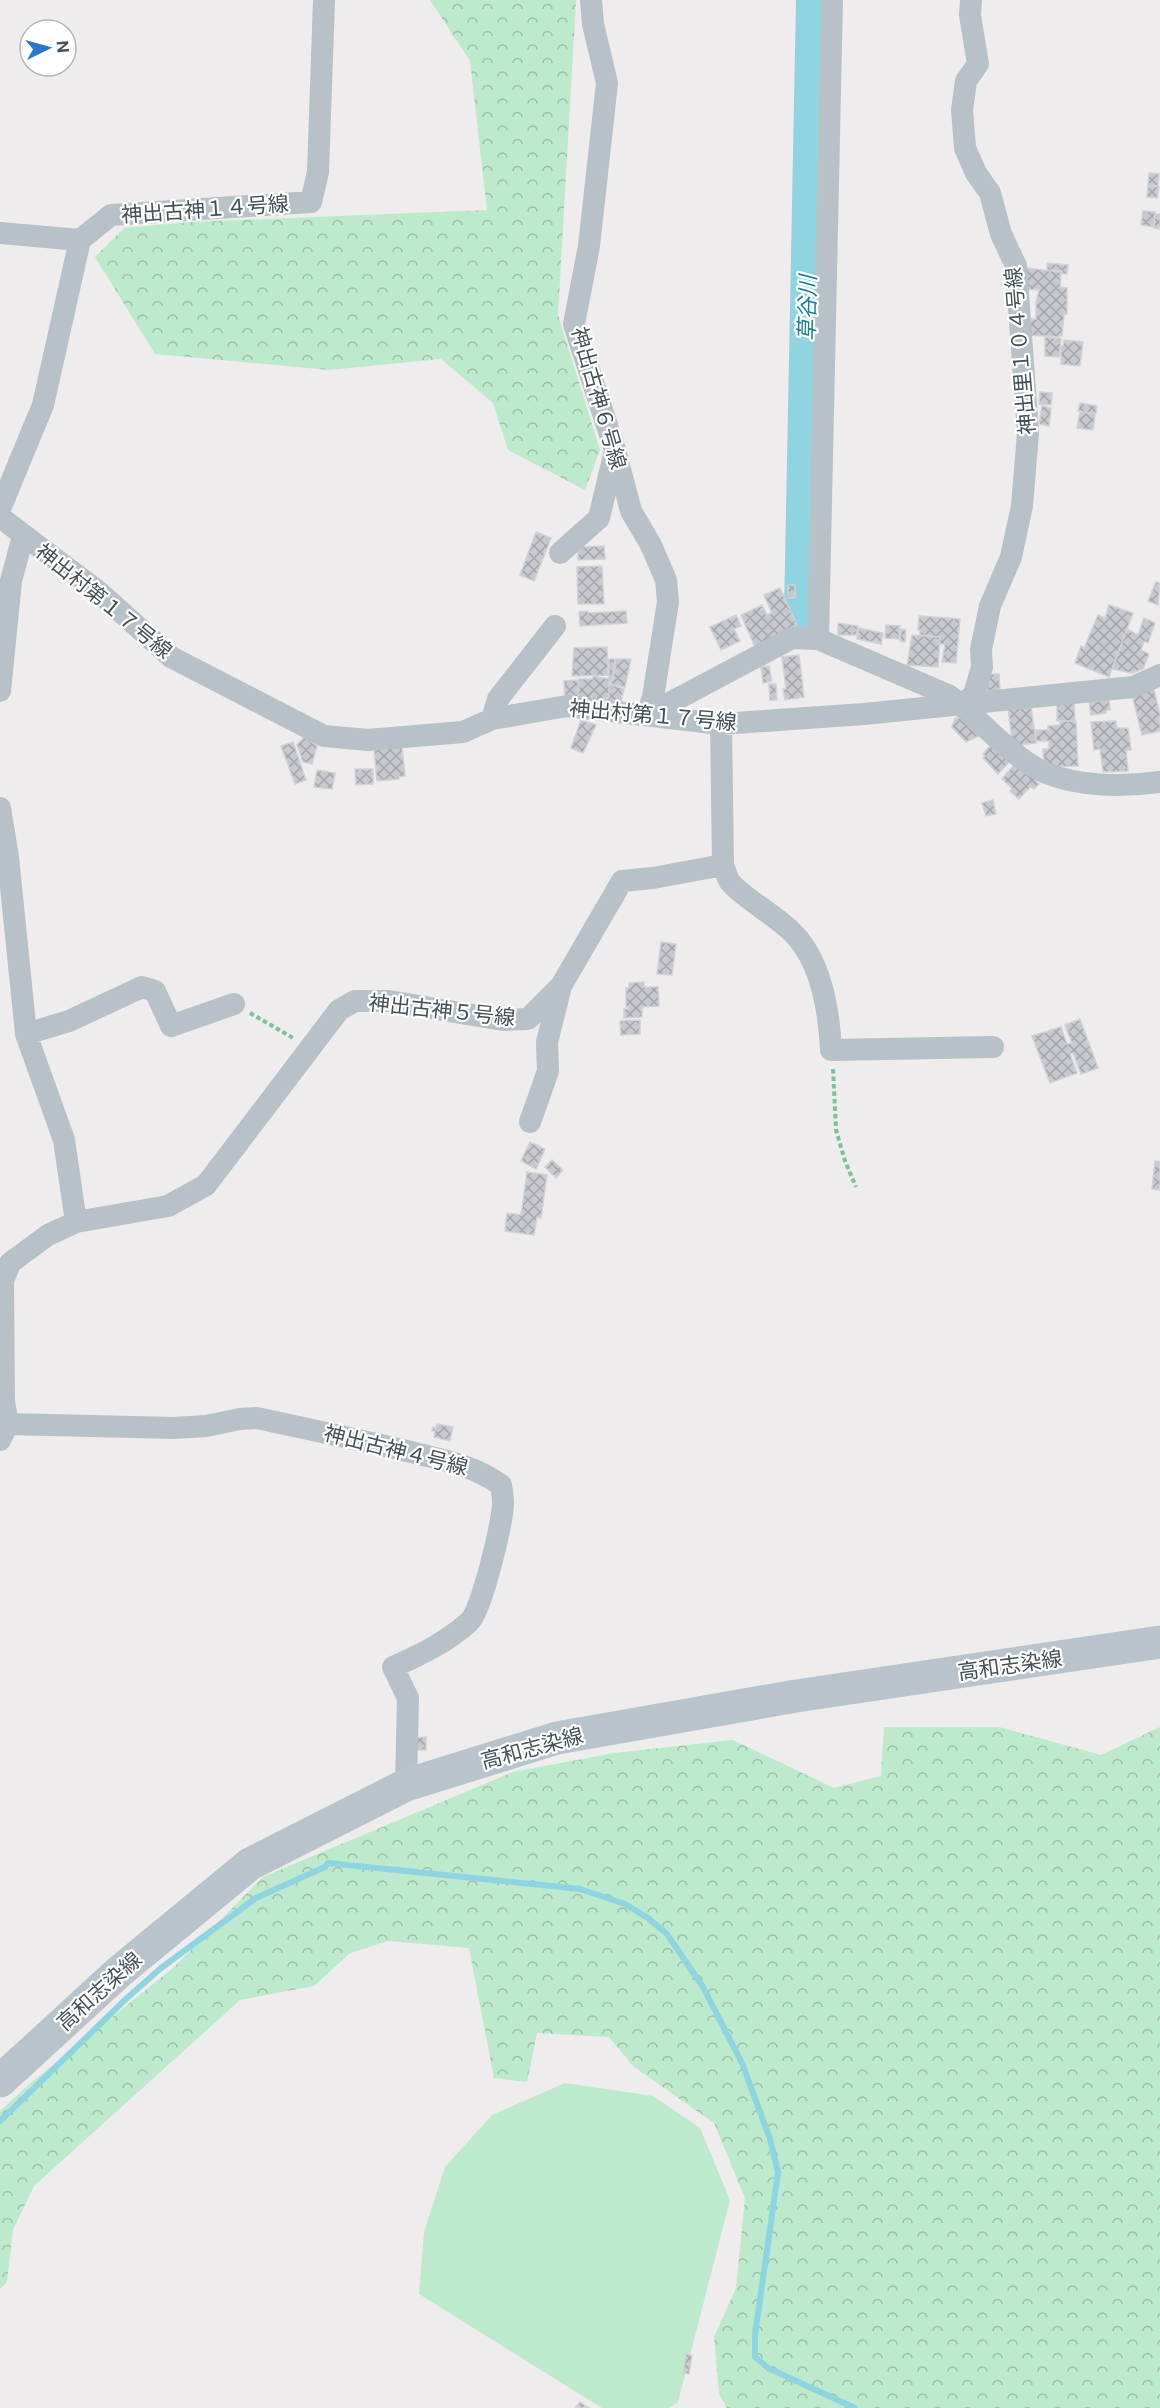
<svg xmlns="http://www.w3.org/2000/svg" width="1160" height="2408" viewBox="0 0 1160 2408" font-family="'Public Sans','Noto Sans JP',sans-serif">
  <defs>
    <pattern id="forest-crowns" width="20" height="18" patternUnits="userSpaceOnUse" patternTransform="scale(1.5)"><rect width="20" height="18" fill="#bde9cc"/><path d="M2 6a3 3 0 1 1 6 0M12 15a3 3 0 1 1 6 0" fill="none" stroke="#9bbfa8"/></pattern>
    <pattern id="building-cross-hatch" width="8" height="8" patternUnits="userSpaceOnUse" patternTransform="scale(1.5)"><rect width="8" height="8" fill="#c7c9ce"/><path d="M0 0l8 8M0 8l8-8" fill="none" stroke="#a3a6aa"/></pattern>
  </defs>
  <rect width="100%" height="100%" fill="#eeecec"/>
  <!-- green -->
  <path fill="#bde9cc" d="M 565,2083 L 653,2096 L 700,2128 L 730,2200 L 678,2402 L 669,2408 L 602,2408 L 419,2294 L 424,2232 L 445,2167 L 492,2115 Z"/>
  <!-- forest -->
  <path fill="url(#forest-crowns)" d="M 430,0 L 576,0 L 558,315 L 600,450 L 585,490 L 508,450 L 493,403 L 441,359 L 329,370 L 155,354 L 95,257 L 124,228 L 191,222 L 487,210 L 470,61 Z
    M 884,1727 L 999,1727 L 1101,1755 L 1160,1727 L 1160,2408 L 727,2408 L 719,2394 L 714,2337 L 736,2288 L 745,2198 L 714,2123 L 634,2067 L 609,2037 L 537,2033 L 527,2082 L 494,2078 L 469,1948 L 388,1941 L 350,1953 L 314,1986 L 240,2000 L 34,2186 L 13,2230 L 7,2282 L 0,2289 L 0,2111 L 33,2081 L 173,1968 L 263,1877 L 513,1772 L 614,1753 L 733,1740 L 834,1788 L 881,1776 Z"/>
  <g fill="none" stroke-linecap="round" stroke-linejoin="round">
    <!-- stream -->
    <path stroke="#8ed4e1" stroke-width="6" d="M 0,2121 L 127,1998 L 161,1968 L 256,1898 L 325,1867 L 328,1863 L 580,1889 L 625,1904 L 648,1918 L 667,1934 L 703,1987 L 742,2063 L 770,2139 L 778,2172 L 755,2335 L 755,2357 L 768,2368 L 855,2408"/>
    <!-- river -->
    <path stroke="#8ed4e1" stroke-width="34" d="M 801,615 L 813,0"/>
  </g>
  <!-- building -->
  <path fill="url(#building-cross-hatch)" stroke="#d0d2d7" stroke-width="1.5" d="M 1149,173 L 1159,174 L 1158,186 L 1148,185 Z
    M 1148,186 L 1159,187 L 1157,198 L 1147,197 Z
    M 1143,211 L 1155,212 L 1153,227 L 1141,225 Z
    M 1155,214 L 1160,214 L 1160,229 L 1154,228 Z
    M 1047,263 L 1068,265 L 1067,274 L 1062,274 L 1062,271 L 1047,270 Z
    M 1026,268 L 1061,272 L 1060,287 L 1067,288 L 1067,314 L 1064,314 L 1062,336 L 1059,335 L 1059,337 L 1029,335 L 1031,319 L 1036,319 L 1036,303 L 1039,290 L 1024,289 Z
    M 1045,337 L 1061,339 L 1059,357 L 1045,356 Z
    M 1064,340 L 1083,342 L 1080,366 L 1061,364 L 1061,346 L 1063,346 Z
    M 1040,392 L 1052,393 L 1051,405 L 1039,404 Z
    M 1080,403 L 1097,406 L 1096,414 L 1078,411 Z
    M 1042,406 L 1051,408 L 1049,426 L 1039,424 Z
    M 1080,412 L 1095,414 L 1093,430 L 1077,428 Z
    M 536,532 L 551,538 L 534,581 L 520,575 Z
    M 604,546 L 605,559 L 578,560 L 578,547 Z
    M 602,566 L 604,604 L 578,604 L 577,567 Z
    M 1156,582 L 1160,583 L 1158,605 L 1148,601 Z
    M 788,585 L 795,585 L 795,598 L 788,598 Z
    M 780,588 L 797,625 L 755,647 L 741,615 L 762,605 L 767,615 L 772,613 L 764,595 Z
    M 1109,605 L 1133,613 L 1109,677 L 1075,663 L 1081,646 L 1084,648 L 1098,615 L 1105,618 Z
    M 588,611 L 588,613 L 626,611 L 627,623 L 580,626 L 579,612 Z
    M 736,615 L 741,626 L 734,629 L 740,641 L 721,650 L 710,627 Z
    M 919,616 L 960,619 L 956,663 L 942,662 L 945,644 L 939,644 L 940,637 L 920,635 L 920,630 L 918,630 Z
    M 1144,618 L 1155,623 L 1148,643 L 1144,641 L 1141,650 L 1149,654 L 1143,669 L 1132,673 L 1112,669 L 1127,629 L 1138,635 Z
    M 838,623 L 858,626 L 856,635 L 838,635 Z
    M 886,625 L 900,626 L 899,639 L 885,638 Z
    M 859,628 L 883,633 L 881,644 L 857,639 Z
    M 901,629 L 906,630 L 905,642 L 900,641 Z
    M 912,635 L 940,637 L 938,667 L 907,665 Z
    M 607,647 L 608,675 L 572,676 L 574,648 Z
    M 799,655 L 804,697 L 785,700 L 783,689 L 786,689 L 782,657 Z
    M 609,659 L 615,659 L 616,665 L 612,681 L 609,681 Z
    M 615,659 L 631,659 L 625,687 L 611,684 Z
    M 769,666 L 772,681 L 763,683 L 761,667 Z
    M 986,674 L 999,674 L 1000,690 L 987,691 Z
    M 593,676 L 609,679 L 609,698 L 606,698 L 605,700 L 578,700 L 579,679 L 593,679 Z
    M 578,680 L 578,699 L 565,700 L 564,681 Z
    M 609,684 L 624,689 L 621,701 L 606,701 L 606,698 L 609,698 Z
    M 769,684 L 776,684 L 777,700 L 770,700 Z
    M 1153,686 L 1160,715 L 1160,731 L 1142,735 L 1131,691 Z
    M 1109,700 L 1110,710 L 1106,710 L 1106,713 L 1091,715 L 1089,702 Z
    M 1074,701 L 1075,721 L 1057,721 L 1057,702 Z
    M 1031,706 L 1036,743 L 1013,746 L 1008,709 Z
    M 955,718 L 969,719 L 979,736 L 966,742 L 952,727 Z
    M 581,720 L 596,725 L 583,753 L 571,748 Z
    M 1060,721 L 1076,721 L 1078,766 L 1044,767 L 1043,749 L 1049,749 L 1049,741 L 1036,741 L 1036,730 L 1048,730 L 1048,726 L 1060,725 Z
    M 1116,721 L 1117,728 L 1128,728 L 1131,750 L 1126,750 L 1128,771 L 1103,772 L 1100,749 L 1094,750 L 1091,722 Z
    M 304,737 L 317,746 L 312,764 L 303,762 L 297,745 Z
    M 994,741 L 1013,758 L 998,774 L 983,758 L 985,756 L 983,754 Z
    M 293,742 L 306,780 L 295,784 L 281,746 Z
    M 402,747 L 405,776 L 399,777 L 399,779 L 377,781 L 374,749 Z
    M 1017,761 L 1038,780 L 1036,781 L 1039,784 L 1034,789 L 1031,786 L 1019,799 L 1010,791 L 1012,788 L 1002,779 Z
    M 355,769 L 373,769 L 373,784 L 356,785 Z
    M 317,770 L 335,773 L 332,789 L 314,787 Z
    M 993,800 L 996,814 L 986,816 L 982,803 Z
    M 661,942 L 676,944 L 672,975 L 657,974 Z
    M 644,982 L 644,987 L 658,987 L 659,1006 L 642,1007 L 642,1017 L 624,1018 L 624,1009 L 629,1009 L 629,1007 L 626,1007 L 626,988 L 629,988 L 629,983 Z
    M 1080,1019 L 1098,1068 L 1081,1074 L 1073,1053 L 1070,1054 L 1077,1073 L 1050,1083 L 1032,1036 L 1061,1027 L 1067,1044 L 1072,1043 L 1065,1025 Z
    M 640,1020 L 640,1034 L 621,1035 L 620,1021 Z
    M 530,1142 L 545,1149 L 536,1169 L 521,1161 Z
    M 552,1160 L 563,1170 L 556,1178 L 545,1167 Z
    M 1155,1161 L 1160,1162 L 1160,1190 L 1152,1189 Z
    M 527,1172 L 547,1175 L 541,1218 L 537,1217 L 534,1235 L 505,1231 L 507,1213 L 521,1215 Z
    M 437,1424 L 453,1427 L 450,1441 L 434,1437 L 435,1431 L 432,1431 L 433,1427 L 436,1428 Z
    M 426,1737 L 426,1750 L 415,1750 L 415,1738 Z
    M 686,2354 L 692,2355 L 689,2374 L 683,2373 Z
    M 580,2402 L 589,2408 L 576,2407 Z"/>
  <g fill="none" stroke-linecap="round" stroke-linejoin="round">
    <!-- path -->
    <path stroke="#79c39b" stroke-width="4" stroke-dasharray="4.5 3" stroke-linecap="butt" d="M 250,1013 L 293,1038
      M 833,1069 L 836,1130 L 845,1161 L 856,1187"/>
    <!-- street -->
    <path stroke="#b8c1c7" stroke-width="22" d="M 591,0 L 593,24 L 607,83 L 589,246 L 574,324 L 615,450 L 631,511 L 651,545 L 666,580 L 668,602 L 653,697 L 647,715
      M 0,233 L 80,240
      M 0,509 L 43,405 L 80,240 L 111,215 L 311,202 L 318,172 L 324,0
      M 0,517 L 99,592 L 171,657 L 324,736 L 368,740 L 463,732 L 492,719 L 567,706 L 721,724 L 864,714 L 1133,687 L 1160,675
      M 560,553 L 599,518 L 614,455
      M 818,639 L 832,0
      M 0,691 L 11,581 L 23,536
      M 963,705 L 974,694 L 982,667 L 981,649 L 990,606 L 1011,557 L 1022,506 L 1028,433 L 1016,266 L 1001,234 L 990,193 L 976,173 L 965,148 L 962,110 L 966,81 L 978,64 L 970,15 L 971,0
      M 647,715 L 792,638 L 818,639 L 948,695 C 969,709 984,728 1004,744 C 1015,754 1032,767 1046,773 C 1080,787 1124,787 1160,782
      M 492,719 L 498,699 L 555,626
      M 0,808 L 8,857 L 26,1034 L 64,1140 L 76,1222 L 48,1235 L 10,1263 L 3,1281 L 4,1402 L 8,1424 L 0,1440
      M 723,865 C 725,870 727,877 730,882 C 742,897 776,916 791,931 C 821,959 829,1010 831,1050 L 993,1047
      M 26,1034 L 69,1021 L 142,987 L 155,991 L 171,1026 L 234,1004
      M 530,1122 L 548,1071 L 547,1042 L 561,986
      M 76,1222 L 168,1206 L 206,1185 L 339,1010 L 355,1001 L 389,1001 L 503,1020 L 528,1019 L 561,986 L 622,881 L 653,878 L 723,865 L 721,724
      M 8,1424 L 174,1428 L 206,1426 L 240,1419 L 257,1418 C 308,1429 360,1440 411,1452 C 446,1461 471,1464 501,1485 C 502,1491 503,1498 503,1504 C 502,1523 482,1611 469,1622 C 447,1642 420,1655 393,1667 L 408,1698 L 406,1785"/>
    <!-- secondary -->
    <path stroke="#b9c3cc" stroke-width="33" d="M 0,2081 L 120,1971 L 250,1864 L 406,1785 L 557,1738 L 796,1696 L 1160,1642"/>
  </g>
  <g text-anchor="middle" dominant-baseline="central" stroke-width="4.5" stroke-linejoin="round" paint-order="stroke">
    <!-- street labels -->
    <g font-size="21" fill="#465057" stroke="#fff">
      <text transform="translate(205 209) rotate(-4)">神出古神１４号線</text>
      <text transform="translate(1020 351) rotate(-95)">神出里１０４号線</text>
      <text transform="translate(599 398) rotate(74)">神出古神６号線</text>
      <text transform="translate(104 601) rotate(39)">神出村第１７号線</text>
      <text transform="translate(653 715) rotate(5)">神出村第１７号線</text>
      <text transform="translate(442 1010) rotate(6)">神出古神５号線</text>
      <text transform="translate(396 1450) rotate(14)">神出古神４号線</text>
      <text transform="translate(1010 1665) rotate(-8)">高和志染線</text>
      <text transform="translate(532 1748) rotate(-15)">高和志染線</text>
      <text transform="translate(99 1991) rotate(-42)">高和志染線</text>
    </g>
    <!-- water labels -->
    <g font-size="22" font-style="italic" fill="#1a8196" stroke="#fff">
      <text transform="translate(807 308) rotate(-89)">草谷川</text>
    </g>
  </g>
  <!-- north arrow -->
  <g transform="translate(48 48) rotate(85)"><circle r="28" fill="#ffffff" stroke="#b5b9bc" stroke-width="1.5"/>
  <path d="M0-4.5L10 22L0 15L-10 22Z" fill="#2a77c9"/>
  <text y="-9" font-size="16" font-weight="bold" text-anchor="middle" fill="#465057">N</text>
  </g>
</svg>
